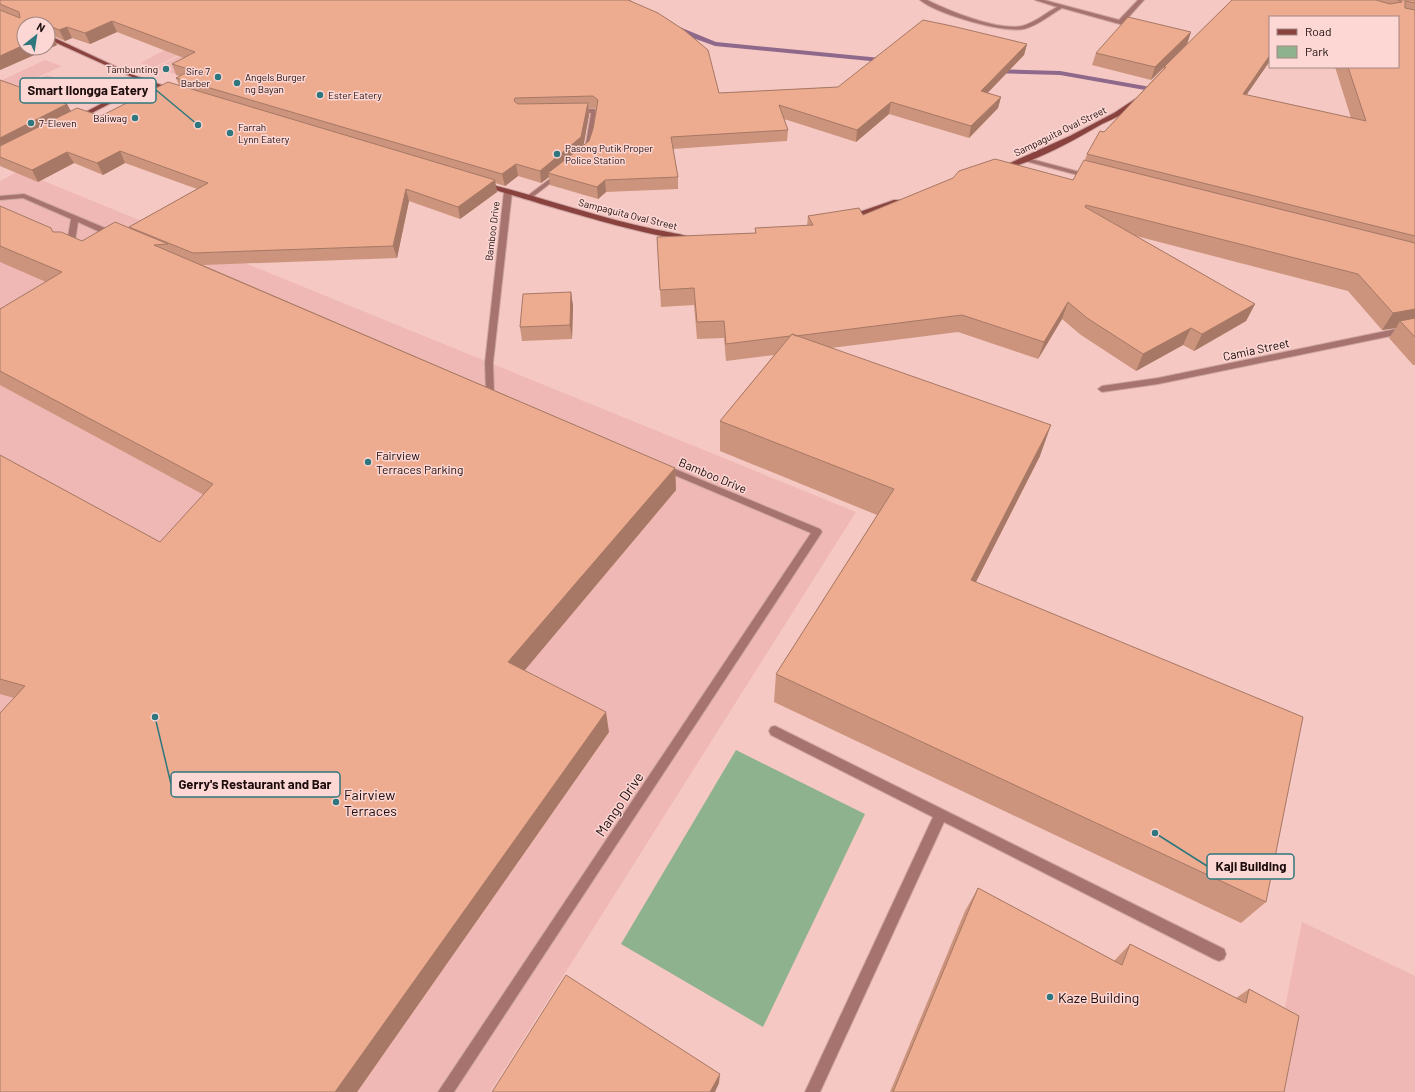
<svg xmlns="http://www.w3.org/2000/svg" width="1415" height="1092" viewBox="0 0 1415 1092" font-family="Barlow,sans-serif">
  <rect width="100%" height="100%" fill="#f6c8c3"/>
  <!-- built -->
  <path fill="#efb8b4" d="M 169,48 L 183,53 L 154,67 L 140,63 Z
    M 194,49 L 212,55 L 174,74 L 155,68 Z
    M 45,60 L 62,66 L 10,90 L 0,81 Z
    M 47,75 L 82,87 L 48,104 L 13,91 Z
    M 19,171 L 856,512 L 490,1092 L 0,1092 L 0,181 Z
    M 1302,922 L 1415,976 L 1415,1092 L 1268,1092 Z"/>
  <!-- green -->
  <path fill="#8fb28e" d="M 736,750 L 865,814 L 763,1027 L 621,944 Z"/>
  <g fill="none" stroke-linecap="round" stroke-linejoin="round">
    <!-- stream -->
    <path fill="#8e698b" fill-rule="evenodd" d="M 671,26 L 677,26 L 716,42 L 891,59 L 895,61 L 891,63 L 715,46 L 671,30 Z
      M 987,69 L 1060,71 L 1162,89 L 1166,91 L 1162,93 L 1060,75 L 990,73 L 987,73 Z"/>
    <defs>
      <path id="lane" d="M 920,0 L 927,0 C 949,11 998,31 1022,26 C 1034,23 1046,13 1057,7 L 1035,0 L 1044,0 L 1119,20 L 1138,0 L 1144,0 L 1124,22 L 1136,25 L 1136,27 L 1134,28 L 1062,8 C 1050,15 1037,26 1024,29 C 1002,33 937,14 920,0 Z
        M 576,109 L 594,109 L 597,111 L 590,150 L 585,149 L 591,113 L 574,112 L 574,110 Z
        M 559,172 L 561,173 L 561,175 L 530,199 L 526,199 L 526,197 Z
        M 508,190 L 512,192 L 493,363 L 494,393 L 490,396 L 486,393 L 485,363 L 504,192 Z
        M 24,194 L 117,233 L 118,235 L 114,237 L 111,237 L 78,222 L 74,248 L 70,250 L 67,250 L 66,248 L 71,219 L 23,198 L 0,200 L 0,196 Z
        M 663,464 L 820,529 L 822,532 L 454,1092 L 438,1092 L 811,533 L 660,469 L 658,467 L 660,465 Z
        M 775,726 L 1224,949 L 1226,954 L 1224,959 L 1219,961 L 1214,959 L 944,822 L 820,1092 L 805,1092 L 933,817 L 771,735 L 769,731 L 771,727 Z"/>
      <path id="street" d="M 1027,158 L 1091,175 L 1092,176 L 1089,178 L 1025,161 L 1024,160 Z
        M 1415,325 L 1415,331 L 1158,384 L 1102,392 L 1098,389 L 1102,386 L 1158,378 Z"/>
      <path id="secondary" d="M 48,35 L 136,76 L 176,90 L 173,92 L 148,84 L 80,119 L 76,119 L 76,117 L 143,82 L 48,39 Z
        M 1135,99 L 1138,101 C 1129,112 1115,118 1102,124 C 1071,142 1037,161 1002,170 L 999,168 L 1070,136 L 1114,113 Z
        M 485,183 C 541,197 596,217 653,229 C 661,231 688,235 692,238 C 680,248 508,194 483,186 L 482,185 Z
        M 894,200 L 900,200 L 901,202 L 852,219 L 849,219 L 845,217 Z"/>
    </defs>
    <!-- lane casing -->
    <use href="#lane" stroke="#cfa6a2" stroke-width="2"/>
    <!-- street casing -->
    <use href="#street" stroke="#cfa6a2" stroke-width="2"/>
    <!-- secondary casing -->
    <use href="#secondary" stroke="#cfa6a2" stroke-width="2"/>
    <!-- lane -->
    <use href="#lane" fill="#a6736e" fill-rule="evenodd"/>
    <!-- street -->
    <use href="#street" fill="#a6736e" fill-rule="evenodd"/>
    <!-- secondary -->
    <use href="#secondary" fill="#8a423e" fill-rule="evenodd"/>
  </g>
  <!-- wall -->
  <path fill="#cc947c" fill-rule="evenodd" d="M 0,0 L 632,0 L 629,1 L 719,93 L 838,87 L 1027,44 L 1024,55 L 987,93 L 1001,97 L 998,108 L 969,138 L 889,114 L 856,142 L 784,119 L 788,130 L 787,141 L 673,149 L 678,177 L 678,189 L 606,192 L 598,199 L 550,185 L 549,177 L 541,183 L 518,176 L 505,186 L 495,183 L 497,192 L 460,219 L 409,201 L 397,258 L 203,265 L 675,468 L 676,490 L 524,671 L 609,732 L 357,1092 L 0,1092 L 14,698 L 0,694 L 0,455 L 160,542 L 204,495 L 0,385 L 0,309 L 46,282 L 0,262 L 0,206 L 54,232 L 82,241 L 130,228 L 129,227 L 197,189 L 125,163 L 103,175 L 74,163 L 38,182 L 0,166 L 0,80 L 67,104 L 71,111 L 101,116 L 179,85 L 176,78 L 180,76 L 176,75 L 172,64 L 184,58 L 117,32 L 90,44 L 72,38 L 65,41 L 52,35 L 57,45 L 0,70 ZM 24,24 L 48,24 L 48,48 ZM 589,108 L 594,108 L 596,109 L 593,129 L 589,141 L 583,145 L 589,115 Z
    M 1232,0 L 1415,0 L 1415,365 L 1413,365 L 1389,338 L 1396,328 L 1382,330 L 1348,291 L 1136,236 L 1255,304 L 1246,321 L 1194,351 L 1183,345 L 1136,371 L 1081,335 L 1062,319 L 1038,359 L 958,332 L 831,348 L 1040,456 L 976,582 L 1266,902 L 1241,923 L 774,702 L 776,674 L 877,515 L 720,451 L 720,421 L 774,355 L 726,361 L 724,338 L 697,339 L 694,305 L 661,307 L 657,237 L 755,233 L 755,228 L 807,226 L 808,216 L 863,215 L 1073,180 L 1085,160 L 1087,154 L 1104,132 L 1163,69 L 1164,67 ZM 1270,17 L 1398,17 L 1398,67 L 1335,67 L 1351,118 L 1247,95 Z
    M 1191,32 L 1187,44 L 1151,80 L 1092,65 L 1096,53 Z
    M 571,292 L 573,306 L 572,339 L 522,341 L 520,327 Z
    M 978,888 L 1114,961 L 1130,944 L 1236,998 L 1249,989 L 1284,1092 L 890,1092 L 965,911 Z"/>
  <!-- shaded-wall -->
  <path fill="#a67865" d="M 112,21 L 117,32 L 90,44 L 85,33 Z
    M 67,27 L 72,38 L 65,41 L 59,30 Z
    M 1191,32 L 1187,44 L 1151,80 L 1155,67 Z
    M 51,34 L 57,45 L 0,70 L 0,56 L 24,45 L 24,48 L 48,48 L 48,35 Z
    M 1027,44 L 1024,55 L 978,103 L 981,91 Z
    M 1270,55 L 1270,61 L 1236,110 L 1243,94 Z
    M 1001,97 L 998,108 L 969,138 L 971,126 Z
    M 891,102 L 889,114 L 856,142 L 857,130 Z
    M 588,103 L 589,115 L 583,149 L 548,173 L 549,177 L 541,183 L 540,171 Z
    M 67,104 L 73,116 L 0,153 L 0,138 Z
    M 120,151 L 125,163 L 103,175 L 97,163 Z
    M 67,152 L 74,163 L 38,182 L 32,170 Z
    M 516,164 L 518,176 L 505,186 L 502,174 Z
    M 495,180 L 497,192 L 460,219 L 458,207 Z
    M 605,180 L 606,192 L 598,199 L 597,187 Z
    M 406,189 L 409,201 L 397,258 L 393,246 Z
    M 571,292 L 573,306 L 572,339 L 570,325 Z
    M 1068,302 L 1062,319 L 1038,359 L 1044,342 Z
    M 1255,304 L 1246,321 L 1194,351 L 1202,334 Z
    M 1415,309 L 1415,324 L 1400,321 L 1396,328 L 1382,330 L 1393,313 Z
    M 1191,328 L 1183,345 L 1136,371 L 1143,354 Z
    M 1051,425 L 1040,456 L 962,609 L 971,580 Z
    M 675,468 L 676,490 L 514,683 L 508,662 Z
    M 606,712 L 609,732 L 357,1092 L 335,1092 Z
    M 720,1074 L 719,1083 L 715,1092 L 710,1092 Z"/>
  <!-- building -->
  <path fill="#edac90" stroke="#a67865" fill-rule="evenodd" d="M 0,0 L 628,0 L 658,13 L 684,30 L 708,50 L 719,93 L 838,87 L 923,20 L 952,26 L 1027,44 L 981,91 L 1001,97 L 971,126 L 891,102 L 857,130 L 779,105 L 788,130 L 671,137 L 678,177 L 605,180 L 597,187 L 548,173 L 589,141 L 593,129 L 598,100 L 593,96 L 515,98 L 514,101 L 518,104 L 588,103 L 581,137 L 540,171 L 516,164 L 502,174 L 176,78 L 191,70 L 172,64 L 195,52 L 112,21 L 85,33 L 67,27 L 59,30 L 48,25 L 48,24 L 46,24 L 42,23 L 42,24 L 24,24 L 24,45 L 0,56 L 0,10 L 20,18 L 19,12 L 0,4 Z
    M 1232,0 L 1376,0 L 1390,4 L 1402,2 L 1401,1 L 1398,0 L 1415,0 L 1415,3 L 1405,1 L 1405,8 L 1415,10 L 1415,236 L 1087,154 L 1100,131 L 1104,132 L 1166,67 L 1164,67 ZM 1270,17 L 1398,17 L 1398,67 L 1348,67 L 1366,121 L 1243,94 L 1270,55 Z
    M 1128,17 L 1191,32 L 1155,67 L 1096,53 Z
    M 0,80 L 67,104 L 0,138 Z
    M 168,82 L 495,180 L 458,207 L 406,189 L 393,246 L 193,253 L 129,227 L 208,183 L 120,151 L 97,163 L 67,152 L 32,170 L 0,157 L 0,146 L 77,108 L 101,116 Z
    M 995,159 L 1073,180 L 1084,160 L 1415,243 L 1415,309 L 1393,313 L 1358,274 L 1086,205 L 1085,207 L 1255,304 L 1202,334 L 1191,328 L 1143,354 L 1087,318 L 1068,302 L 1044,342 L 962,315 L 796,336 L 792,334 L 790,336 L 726,344 L 724,321 L 697,322 L 694,288 L 660,290 L 657,237 L 756,233 L 755,228 L 813,225 L 808,216 L 859,208 L 863,215 L 953,178 L 959,171 Z
    M 0,206 L 51,228 L 53,232 L 61,232 L 82,241 L 115,222 L 168,244 L 154,245 L 675,468 L 508,662 L 606,712 L 335,1092 L 0,1092 L 0,713 L 25,686 L 0,679 L 0,455 L 160,542 L 213,484 L 0,371 L 0,309 L 62,272 L 0,246 Z
    M 571,292 L 570,325 L 520,327 L 523,294 Z
    M 1415,318 L 1415,337 L 1400,321 Z
    M 792,334 L 1051,425 L 971,580 L 1303,717 L 1266,902 L 776,674 L 894,489 L 720,421 Z
    M 978,888 L 1122,965 L 1130,944 L 1246,1003 L 1249,989 L 1299,1016 L 1284,1092 L 893,1092 Z
    M 566,975 L 720,1074 L 710,1092 L 492,1092 Z"/>
  <!-- markers -->
  <g fill="#2e777e" stroke="#fdd7d4" stroke-width="1.5">
    <circle cx="166" cy="69" r="4"/>
    <circle cx="218" cy="77" r="4"/>
    <circle cx="237" cy="83" r="4"/>
    <circle cx="320" cy="95" r="4"/>
    <circle cx="135" cy="118" r="4"/>
    <circle cx="31" cy="123" r="4"/>
    <circle cx="230" cy="133" r="4"/>
    <circle cx="557" cy="154" r="4"/>
    <circle cx="368" cy="462" r="4"/>
    <circle cx="336" cy="802" r="4"/>
    <circle cx="1050" cy="997" r="4"/>
  </g>
  <g text-anchor="middle" dominant-baseline="central" stroke-width="3" stroke-linejoin="round" paint-order="stroke">
    <!-- far-poi labels -->
    <g font-size="10" fill="#1c0d0c" stroke="#fdd7d4" text-anchor="start">
      <text x="158" y="69" text-anchor="end">Tambunting</text>
      <text x="210" y="71" text-anchor="end">Sire 7<tspan x="210" dy="12">Barber</tspan></text>
      <text x="245" y="77">Angels Burger<tspan x="245" dy="12">ng Bayan</tspan></text>
      <text x="328" y="95">Ester Eatery</text>
      <text x="127" y="118" text-anchor="end">Baliwag</text>
      <text x="39" y="123">7-Eleven</text>
      <text x="238" y="127">Farrah<tspan x="238" dy="12">Lynn Eatery</tspan></text>
      <text x="565" y="148">Pasong Putik Proper<tspan x="565" dy="12">Police Station</tspan></text>
    </g>
    <!-- far-street labels -->
    <g font-size="10" fill="#1c0d0c" stroke="#fdd7d4">
      <text transform="translate(1060 131) rotate(-26)">Sampaguita Oval Street</text>
      <text transform="translate(628 214) rotate(14)">Sampaguita Oval Street</text>
      <text transform="translate(492 231) rotate(-83)">Bamboo Drive</text>
    </g>
    <!-- street labels -->
    <g font-size="12" fill="#1c0d0c" stroke="#fdd7d4">
      <text transform="translate(1256 349) rotate(-12)">Camia Street</text>
      <text transform="translate(713 475) rotate(23)">Bamboo Drive</text>
    </g>
    <!-- poi labels -->
    <g font-size="12" fill="#1c0d0c" stroke="#fdd7d4" text-anchor="start">
      <text x="376" y="455">Fairview<tspan x="376" dy="14">Terraces Parking</tspan></text>
    </g>
    <!-- near-poi labels -->
    <g font-size="14" fill="#1c0d0c" stroke="#fdd7d4" text-anchor="start">
      <text x="344" y="794">Fairview<tspan x="344" dy="16">Terraces</tspan></text>
      <text x="1058" y="997">Kaze Building</text>
    </g>
    <!-- near-street labels -->
    <g font-size="14" fill="#1c0d0c" stroke="#fdd7d4">
      <text transform="translate(619 804) rotate(-56)">Mango Drive</text>
    </g>
  </g>
  <!-- callouts -->
  <path fill="none" stroke="#2e777e" stroke-width="1.5" d="M198 125L156 90M155 717L171 784M1155 833L1207 866"/>
  <g fill="#2e777e" stroke="#fdd7d4" stroke-width="1.5">
    <circle cx="198" cy="125" r="4"/>
    <circle cx="155" cy="717" r="4"/>
    <circle cx="1155" cy="833" r="4"/>
  </g>
  <g fill="#fdd7d4" stroke="#2e777e" stroke-width="1.5">
    <rect x="20" y="78" width="136" height="25" rx="4"/>
    <rect x="171" y="772" width="169" height="25" rx="4"/>
    <rect x="1207" y="854" width="87" height="25" rx="4"/>
  </g>
  <g font-size="13" text-anchor="middle" font-weight="bold" fill="#1c0d0c">
    <text x="88" y="95">Smart Ilongga Eatery</text>
    <text x="255" y="789">Gerry's Restaurant and Bar</text>
    <text x="1251" y="871">Kaji Building</text>
  </g>
  <!-- legend -->
  <rect x="1269" y="16" width="130" height="52" fill="#fdd7d4" stroke="#a38684"/>
  <rect x="1277" y="29" width="20" height="6" fill="#8a423e" stroke="#a38684"/>
  <text x="1305" y="36" font-size="12" fill="#1c0d0c">Road</text>
  <rect x="1277" y="46" width="20" height="12" fill="#8fb28e" stroke="#a38684"/>
  <text x="1305" y="56" font-size="12" fill="#1c0d0c">Park</text>
  <!-- north arrow -->
  <g transform="translate(36 36) rotate(30)"><circle r="19" fill="#fdd7d4" stroke="#a38684"/>
  <path d="M0-3L7 15L0 10L-7 15Z" fill="#2e777e"/>
  <text y="-6" font-size="11" font-weight="bold" text-anchor="middle" fill="#1c0d0c">N</text>
  </g>
</svg>
